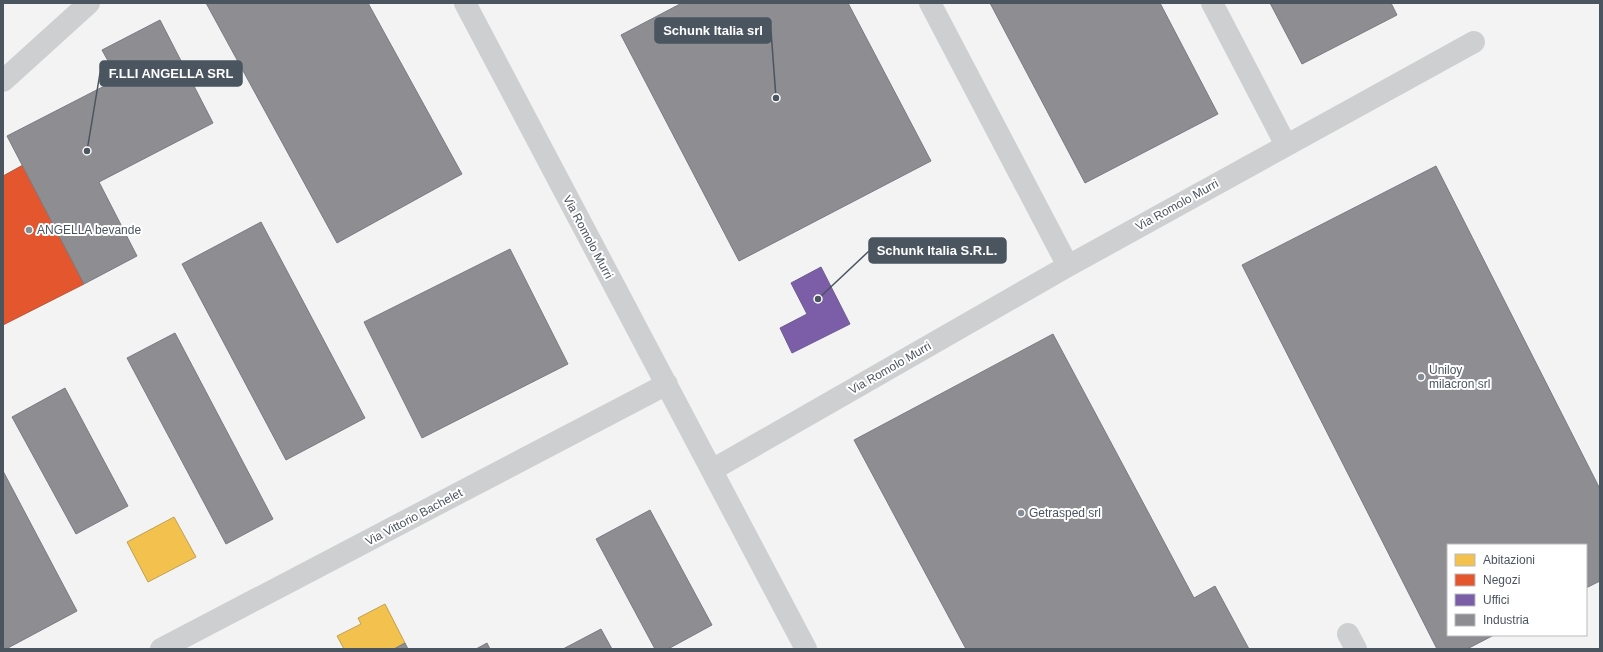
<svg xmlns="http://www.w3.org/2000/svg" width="1603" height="652" viewBox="0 0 1603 652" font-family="Arial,sans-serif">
  <rect width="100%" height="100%" fill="#f3f3f3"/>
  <!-- homes -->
  <path fill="#f2c14e" stroke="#c0a153" d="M 174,517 L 196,557 L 148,582 L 127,542 Z
    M 385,604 L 405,643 L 394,649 L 344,649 L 337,636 L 361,624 L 358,618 Z"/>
  <!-- shops -->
  <path fill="#e4572e" stroke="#b6563d" d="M 23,165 L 84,284 L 3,325 L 3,176 Z"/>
  <!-- offices -->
  <path fill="#7b5ea7" stroke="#6c5b92" d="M 821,267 L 850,324 L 792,353 L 780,328 L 807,314 L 791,283 Z"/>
  <!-- industry -->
  <path fill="#8d8d92" stroke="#797c83" d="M 206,3 L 368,3 L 462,174 L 337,243 Z
    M 682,3 L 848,3 L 931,161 L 739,261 L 621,35 Z
    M 990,3 L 1160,3 L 1218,114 L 1085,183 Z
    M 1270,3 L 1391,3 L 1397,15 L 1302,64 Z
    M 160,20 L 213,123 L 99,182 L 137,256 L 84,284 L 7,136 L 118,79 L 102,50 Z
    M 1436,166 L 1600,489 L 1600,581 L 1586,588 L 1586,545 L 1448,545 L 1448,635 L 1494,635 L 1467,649 L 1437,649 L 1242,265 Z
    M 261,222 L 365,418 L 286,460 L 182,264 Z
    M 510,249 L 568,364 L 422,438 L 364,322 Z
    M 175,333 L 273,519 L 226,544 L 127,358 Z
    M 1053,334 L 1194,598 L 1215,586 L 1249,649 L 966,649 L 854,440 Z
    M 65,388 L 128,506 L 76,534 L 12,417 Z
    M 3,471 L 77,611 L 6,649 L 3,649 Z
    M 650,510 L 712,625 L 668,649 L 655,649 L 596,539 Z
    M 601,629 L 612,649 L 563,649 Z
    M 405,643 L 408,649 L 394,649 Z
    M 487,643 L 490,649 L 476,649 Z"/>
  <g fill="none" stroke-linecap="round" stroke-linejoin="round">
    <!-- minor -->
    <path stroke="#cdcfd1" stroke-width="22" d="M 465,3 L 806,649
      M 930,3 L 1068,266
      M 1212,3 L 1286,145
      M 3,81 L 89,3
      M 712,470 L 1068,266 L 1474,42
      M 1348,634 L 1356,649
      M 161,649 L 667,384"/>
  </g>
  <!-- markers -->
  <g fill="#858c93" stroke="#fff" stroke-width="1.5">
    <circle cx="29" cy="230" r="4"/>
    <circle cx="1421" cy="377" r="4"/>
    <circle cx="1021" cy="513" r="4"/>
  </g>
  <g text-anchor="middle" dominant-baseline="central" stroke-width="4" stroke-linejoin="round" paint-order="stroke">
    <!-- street labels -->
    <g font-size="12" fill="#4a5560" stroke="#fff">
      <text transform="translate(1177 205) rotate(-29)">Via Romolo Murri</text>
      <text transform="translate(588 237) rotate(62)">Via Romolo Murri</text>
      <text transform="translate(890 368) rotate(-30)">Via Romolo Murri</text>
      <text transform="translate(414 517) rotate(-28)">Via Vittorio Bachelet</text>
    </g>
    <!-- poi labels -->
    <g font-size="12" fill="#4a5560" stroke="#fff" text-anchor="start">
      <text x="37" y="230">ANGELLA bevande</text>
      <text x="1429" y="370">Uniloy<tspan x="1429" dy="14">milacron srl</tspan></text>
      <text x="1029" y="513">Getrasped srl</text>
    </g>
  </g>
  <!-- callouts -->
  <path fill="none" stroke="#4a5560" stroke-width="1.5" d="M776 98L771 31M87 151L100 73M818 299L869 251"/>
  <g fill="#4a5560" stroke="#fff" stroke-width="1.5">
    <circle cx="776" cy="98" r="4"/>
    <circle cx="87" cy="151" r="4"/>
    <circle cx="818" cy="299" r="4"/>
  </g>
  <g fill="#4a5560" stroke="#4a5560" stroke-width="1.5">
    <rect x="655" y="18" width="116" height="25" rx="4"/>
    <rect x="100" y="61" width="142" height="25" rx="4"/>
    <rect x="869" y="238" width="137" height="25" rx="4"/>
  </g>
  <g font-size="13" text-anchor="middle" font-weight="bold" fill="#fff">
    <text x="713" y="35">Schunk Italia srl</text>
    <text x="171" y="78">F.LLI ANGELLA SRL</text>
    <text x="937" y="255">Schunk Italia S.R.L.</text>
  </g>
  <!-- border -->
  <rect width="1603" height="652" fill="none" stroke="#4a5560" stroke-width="8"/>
  <!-- legend -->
  <rect x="1447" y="544" width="140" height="92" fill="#ffffff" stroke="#b7bbbf"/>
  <rect x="1455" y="554" width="20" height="12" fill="#f2c14e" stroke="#b7bbbf"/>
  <text x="1483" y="564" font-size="12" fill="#4a5560">Abitazioni</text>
  <rect x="1455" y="574" width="20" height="12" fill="#e4572e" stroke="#b7bbbf"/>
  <text x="1483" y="584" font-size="12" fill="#4a5560">Negozi</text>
  <rect x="1455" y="594" width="20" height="12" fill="#7b5ea7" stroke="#b7bbbf"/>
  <text x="1483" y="604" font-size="12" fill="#4a5560">Uffici</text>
  <rect x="1455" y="614" width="20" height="12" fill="#8d8d92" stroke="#b7bbbf"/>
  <text x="1483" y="624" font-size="12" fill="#4a5560">Industria</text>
</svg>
